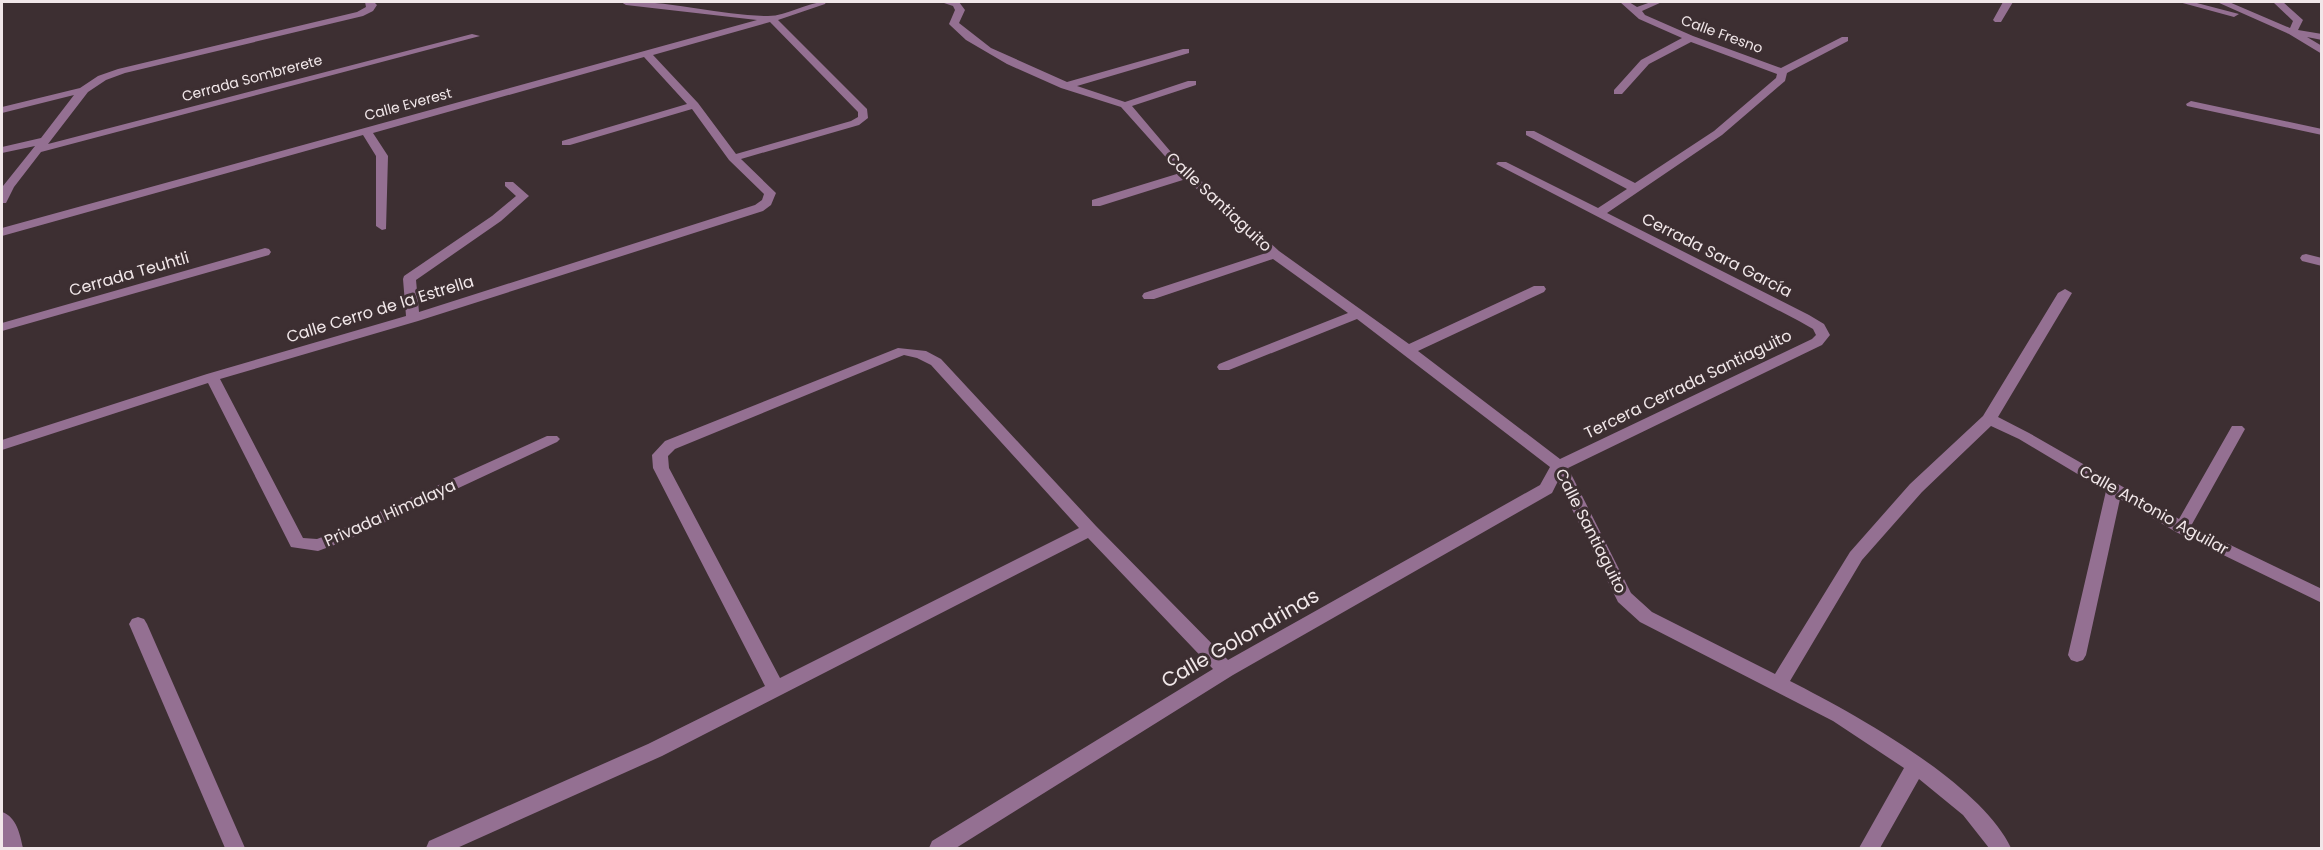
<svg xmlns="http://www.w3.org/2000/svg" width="2323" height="850" viewBox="0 0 2323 850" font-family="Poppins,sans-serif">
  <rect width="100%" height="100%" fill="#3d2f32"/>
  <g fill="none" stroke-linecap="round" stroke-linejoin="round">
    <!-- minor -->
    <path fill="#947092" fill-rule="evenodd" d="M 365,2 L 374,2 L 377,5 L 373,11 L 363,16 L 125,73 L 106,80 L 88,92 L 48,144 L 472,34 L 480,36 L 41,152 L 14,187 L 6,203 L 2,203 L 3,186 L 35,146 L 2,153 L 2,147 L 41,138 L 74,95 L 2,113 L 2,107 L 80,88 L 98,76 L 118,69 L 357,12 L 366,7 Z
      M 621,2 C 670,0 720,16 768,16 C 788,16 806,2 826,2 L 825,4 L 778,20 L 867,109 L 868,118 L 859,125 L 741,159 L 776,193 L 771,205 L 763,211 L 418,321 L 220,379 L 303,538 L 317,539 L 333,533 L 547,436 L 557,436 L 560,439 L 557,442 L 345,541 L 318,551 L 291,547 L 208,383 L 2,450 L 2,440 L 207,374 L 406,316 L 403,279 L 404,276 L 492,216 L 516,196 L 505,186 L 505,182 L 513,182 L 529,196 L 501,221 L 416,280 L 419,312 L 755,205 L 762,200 L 764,194 L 729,160 L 692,109 L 570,145 L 562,145 L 562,141 L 687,104 L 644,57 L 373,133 L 388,156 L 386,229 L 382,230 L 376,226 L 376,156 L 363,135 L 2,236 L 2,228 L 757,20 L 626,5 ZM 770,22 L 858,112 L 858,117 L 851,121 L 736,154 L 698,103 L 653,55 Z
      M 941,2 L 959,2 L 965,10 L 959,23 L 991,48 L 1067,82 L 1183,49 L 1189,49 L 1189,53 L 1077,86 L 1125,102 L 1188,81 L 1196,81 L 1196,85 L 1132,106 L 1176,158 L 1279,251 L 1409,344 L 1534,286 L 1544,286 L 1546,289 L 1544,292 L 1418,351 L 1560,459 L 1812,339 L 1816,335 L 1813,329 L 1799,321 L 1496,164 L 1498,162 L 1506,162 L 1598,208 L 1627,189 L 1526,135 L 1526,131 L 1534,131 L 1635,183 L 1714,131 L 1776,78 L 1777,74 L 1691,42 L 1649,64 L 1622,94 L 1614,94 L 1614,90 L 1641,60 L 1682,38 L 1639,19 L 1620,2 L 1629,2 L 1637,7 L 1651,2 L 1662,2 L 1642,11 L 1645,15 L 1693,36 L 1781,68 L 1842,37 L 1848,37 L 1848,41 L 1787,73 L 1785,81 L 1722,135 L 1607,213 L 1809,315 L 1824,324 L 1830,335 L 1822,345 L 1568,468 L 1631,593 L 1652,612 L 1775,674 L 1850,552 L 1910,484 L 1983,416 L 2058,293 L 2065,289 L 2072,293 L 1998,417 L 2029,433 L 2179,519 L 2232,426 L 2242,426 L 2245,429 L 2191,526 L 2322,589 L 2322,603 L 2176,532 L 2120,499 L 2086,655 L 2083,660 L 2077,662 L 2071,660 L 2068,655 L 2106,491 L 2019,439 L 1991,426 L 1922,492 L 1862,560 L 1790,681 C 1853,713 1981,783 2011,848 L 1989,848 L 1963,815 L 1919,779 L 1880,848 L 1859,848 L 1904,768 L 1833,721 L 1640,622 L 1618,602 L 1558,481 L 1552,493 L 1233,675 L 956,848 L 929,848 L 932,841 L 1213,669 L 1088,538 L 662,756 L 457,848 L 426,848 L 429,841 L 648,744 L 765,686 L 653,468 L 652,455 L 665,441 L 898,348 L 926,351 L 941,359 L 1096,526 L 1228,660 L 1540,485 L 1550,467 L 1357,319 L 1229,370 L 1219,370 L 1217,367 L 1219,364 L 1348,313 L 1273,259 L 1154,299 L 1144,299 L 1142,296 L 1144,293 L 1266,253 L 1186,179 L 1100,206 L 1092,206 L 1092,200 L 1180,173 L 1121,107 L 1061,88 L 1007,64 L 966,40 L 951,26 L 949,24 L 955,10 L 953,6 ZM 904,355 L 917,358 L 931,365 L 1079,528 L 780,678 L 669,468 L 668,456 L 675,449 Z
      M 2003,2 L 2013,2 L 2001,22 L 1995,22 L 1993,20 Z
      M 2179,2 L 2193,2 L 2239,14 L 2234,17 Z
      M 2217,2 L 2229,2 L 2290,28 L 2293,21 L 2273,2 L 2283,2 L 2303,20 L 2298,30 L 2322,34 L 2322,40 L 2307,37 L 2322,46 L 2322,54 L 2289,34 Z
      M 2191,101 L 2322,129 L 2322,135 L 2187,106 L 2186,104 Z
      M 265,248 L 269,249 L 271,252 L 269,255 L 2,331 L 2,323 Z
      M 2306,254 L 2322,258 L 2322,266 L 2302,261 L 2300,258 L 2302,255 Z
      M 138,617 L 144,619 L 147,624 L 245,848 L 225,848 L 129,624 L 132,619 Z
      M 2,812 C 17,817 20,835 23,848 L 3,848 Z"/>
  </g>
  <g text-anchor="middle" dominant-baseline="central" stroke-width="6" stroke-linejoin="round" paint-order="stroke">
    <!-- far-street labels -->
    <g font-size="14" fill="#f1e7e9" stroke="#3d2f32">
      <text transform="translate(1722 34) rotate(20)">Calle Fresno</text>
      <text transform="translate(252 78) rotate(-15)">Cerrada Sombrerete</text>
      <text transform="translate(408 104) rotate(-15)">Calle Everest</text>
    </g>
    <!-- street labels -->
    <g font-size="16" fill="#f1e7e9" stroke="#3d2f32">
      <text transform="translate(1219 202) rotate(43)">Calle Santiaguito</text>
      <text transform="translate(1717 255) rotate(27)">Cerrada Sara García</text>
      <text transform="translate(129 274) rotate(-16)">Cerrada Teuhtli</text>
      <text transform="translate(380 309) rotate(-17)">Calle Cerro de la Estrella</text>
      <text transform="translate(1688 384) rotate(-26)">Tercera Cerrada Santiaguito</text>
      <text transform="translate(2154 510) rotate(29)">Calle Antonio Aguilar</text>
      <text transform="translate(390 513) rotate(-24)">Privada Himalaya</text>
      <text transform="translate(1591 531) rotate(63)">Calle Santiaguito</text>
    </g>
    <!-- near-street labels -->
    <g font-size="20" fill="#f1e7e9" stroke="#3d2f32">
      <text transform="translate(1240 638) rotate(-30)">Calle Golondrinas</text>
    </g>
  </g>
  <!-- border -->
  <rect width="2323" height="850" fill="none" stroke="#f1e7e9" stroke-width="6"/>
</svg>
